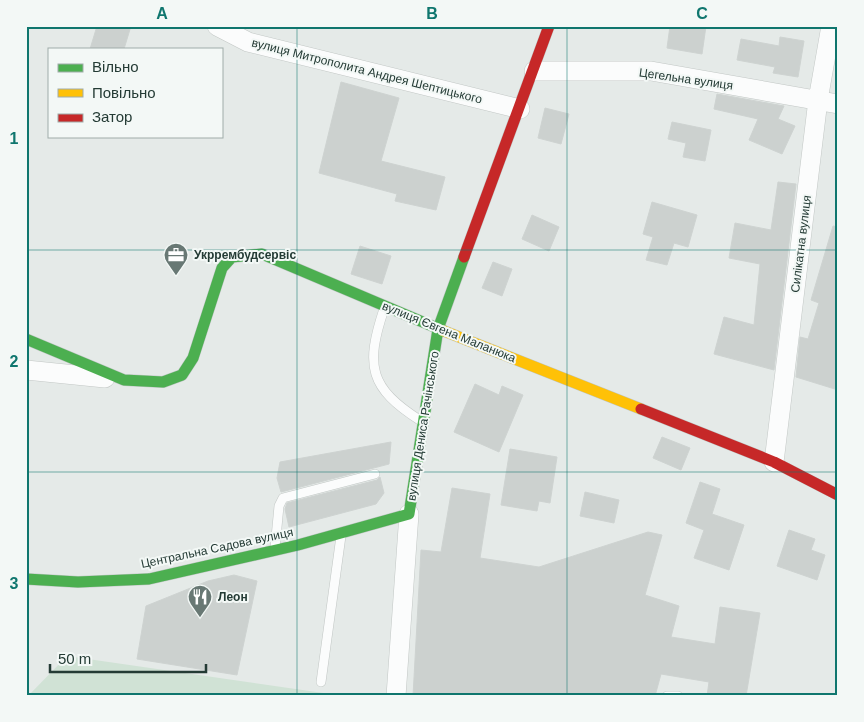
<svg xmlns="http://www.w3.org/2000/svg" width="864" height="722" viewBox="0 0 864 722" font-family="Helvetica,sans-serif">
  <rect width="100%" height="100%" fill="#e5eae8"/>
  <!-- green -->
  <path fill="#d0e2d5" d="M 67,656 L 344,696 L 28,696 Z"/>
  <!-- building -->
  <path fill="#ccd1cf" stroke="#ced3d1" d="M 97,26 L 131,26 L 124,49 L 90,49 Z
    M 670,26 L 706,26 L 702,54 L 667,48 Z
    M 780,37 L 804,41 L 798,77 L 773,73 L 775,67 L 737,60 L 741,39 L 779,46 Z
    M 341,82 L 399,98 L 381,161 L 445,177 L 436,210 L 395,201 L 397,194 L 319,173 Z
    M 717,94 L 784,106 L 778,119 L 795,126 L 782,154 L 749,140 L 758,119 L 714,109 Z
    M 545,108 L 569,114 L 561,144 L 538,138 Z
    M 672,122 L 711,130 L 705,161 L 683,157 L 686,143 L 668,139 Z
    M 778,182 L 796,184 L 774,370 L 714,354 L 724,317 L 754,325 L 760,264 L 729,258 L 735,223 L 771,230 Z
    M 652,202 L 697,215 L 688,247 L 674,243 L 667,265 L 646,260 L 653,237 L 643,234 Z
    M 532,215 L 559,227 L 549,251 L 522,239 Z
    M 833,226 L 838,227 L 838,390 L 796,377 L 800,337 L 808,339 L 819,303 L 811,300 Z
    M 360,246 L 391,256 L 382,284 L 351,274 Z
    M 493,262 L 512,269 L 502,296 L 482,288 Z
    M 475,384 L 499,395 L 502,386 L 523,395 L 499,452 L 454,432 Z
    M 662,437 L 690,448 L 681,470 L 653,458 Z
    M 391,442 L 389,464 L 281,492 L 277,478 L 280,462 Z
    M 510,449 L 557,457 L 550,503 L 539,501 L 537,511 L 501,505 Z
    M 380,477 L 384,493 L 376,504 L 289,527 L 285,509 L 287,503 L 377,480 Z
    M 700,482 L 720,489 L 712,514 L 744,525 L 729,570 L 694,558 L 704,530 L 686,523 Z
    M 452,488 L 490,494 L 480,558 L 539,567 L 648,532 L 662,535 L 645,595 L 679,606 L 671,637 L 715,644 L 720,607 L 760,613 L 746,696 L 707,696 L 709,682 L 661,674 L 655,696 L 413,696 L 421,550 L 441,552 Z
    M 585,492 L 619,500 L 614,523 L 580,516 Z
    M 789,530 L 815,539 L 811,550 L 825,555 L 817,580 L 777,566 Z
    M 234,575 L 257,581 L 237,675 L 137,659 L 146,606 L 208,581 Z"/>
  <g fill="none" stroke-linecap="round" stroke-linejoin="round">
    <defs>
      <path id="lane" d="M 384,309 C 365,366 369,388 421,421
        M 275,548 L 279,506 L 283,498 L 375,474
        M 321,682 L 341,536
        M 667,696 L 678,696"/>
      <path id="street" d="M 217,26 L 248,42 L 520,109
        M 534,71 L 651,71 L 838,104
        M 26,370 L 105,378
        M 774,462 L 818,100 L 831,26
        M 396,696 L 409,514"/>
      <path id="fast" d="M 26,339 L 124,380 L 163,382 L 182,375 L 193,358 L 222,268 L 232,257 L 262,254 L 444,331
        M 26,579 L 78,582 L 149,579 L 298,545 L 409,514 L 438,329 L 464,257"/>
      <path id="slow" d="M 444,331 L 641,409"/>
      <path id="jam" d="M 464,257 L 549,26
        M 641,409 L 774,462 L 838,495"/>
    </defs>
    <!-- lane casing -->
    <use href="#lane" stroke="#c2c7c5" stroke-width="10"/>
    <!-- street casing -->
    <use href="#street" stroke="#c2c7c5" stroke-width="20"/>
    <!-- fast casing -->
    <use href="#fast" stroke="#c0c7c5" stroke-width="12"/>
    <!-- slow casing -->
    <use href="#slow" stroke="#c0c7c5" stroke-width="12"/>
    <!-- jam casing -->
    <use href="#jam" stroke="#c0c7c5" stroke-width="12"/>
    <!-- lane -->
    <use href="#lane" stroke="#fbfcfc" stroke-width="9"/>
    <!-- street -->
    <use href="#street" stroke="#fbfcfc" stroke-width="19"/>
    <!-- fast -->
    <use href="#fast" stroke="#4caf50" stroke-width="11"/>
    <!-- slow -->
    <use href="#slow" stroke="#ffc107" stroke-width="11"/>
    <!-- jam -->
    <use href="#jam" stroke="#c62828" stroke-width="11"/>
  </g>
  <!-- grid -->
  <path fill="none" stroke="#0f766e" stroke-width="1" stroke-opacity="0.55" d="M 297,26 L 297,696M 567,26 L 567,696M 26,250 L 838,250M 26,472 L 838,472"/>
  <!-- icons -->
  <defs>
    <symbol id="office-pin" viewBox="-11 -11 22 30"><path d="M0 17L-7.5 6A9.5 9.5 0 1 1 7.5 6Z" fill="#687874" stroke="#f3f8f6"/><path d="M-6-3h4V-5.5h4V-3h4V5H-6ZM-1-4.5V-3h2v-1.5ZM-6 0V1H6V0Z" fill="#fff"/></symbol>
    <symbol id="restaurant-pin" viewBox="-11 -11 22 30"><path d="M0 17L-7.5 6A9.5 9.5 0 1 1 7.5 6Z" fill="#687874" stroke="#f3f8f6"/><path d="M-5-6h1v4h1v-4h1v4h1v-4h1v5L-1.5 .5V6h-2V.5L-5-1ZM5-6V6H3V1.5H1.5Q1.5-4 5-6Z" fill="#fff"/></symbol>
  </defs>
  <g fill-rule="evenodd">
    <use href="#office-pin" x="162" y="241" width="28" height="38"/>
    <use href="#restaurant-pin" x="186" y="583" width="28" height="38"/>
  </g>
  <g text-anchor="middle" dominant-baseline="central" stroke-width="4" stroke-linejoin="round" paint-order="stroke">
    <!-- street labels -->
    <g font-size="12" fill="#243b35" stroke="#f3f8f6">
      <text transform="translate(367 71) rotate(14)">вулиця Митрополита Андрея Шептицького</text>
      <text transform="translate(686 79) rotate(8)">Цегельна вулиця</text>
      <text transform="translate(801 244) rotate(-83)">Силікатна вулиця</text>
      <text transform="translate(449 332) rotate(22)">вулиця Євгена Маланюка</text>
      <text transform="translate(423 426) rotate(-81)">вулиця Дениса Рачінського</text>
      <text transform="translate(217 548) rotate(-12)">Центральна Садова вулиця</text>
    </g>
    <!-- poi labels -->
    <g font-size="12" font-weight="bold" fill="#243b35" stroke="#f3f8f6" text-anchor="start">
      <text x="194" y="255">Укррембудсервіс</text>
      <text x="218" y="597">Леон</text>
    </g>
  </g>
  <!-- border -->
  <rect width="864" height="722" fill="none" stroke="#f3f8f6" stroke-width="55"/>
  <!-- legend -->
  <rect x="48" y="48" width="175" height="90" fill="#f3f8f6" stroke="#a0aca9"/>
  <rect x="58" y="64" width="25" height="8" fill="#4caf50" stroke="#a0aca9"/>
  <text x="92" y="72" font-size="15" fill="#243b35">Вільно</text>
  <rect x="58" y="89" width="25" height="8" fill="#ffc107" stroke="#a0aca9"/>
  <text x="92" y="98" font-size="15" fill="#243b35">Повільно</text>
  <rect x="58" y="114" width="25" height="8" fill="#c62828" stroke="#a0aca9"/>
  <text x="92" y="122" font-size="15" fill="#243b35">Затор</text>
  <!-- scale -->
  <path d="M50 664v8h156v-8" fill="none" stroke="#243b35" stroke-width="2.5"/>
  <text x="58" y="664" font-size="15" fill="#243b35" stroke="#f3f8f6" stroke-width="4" paint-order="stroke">50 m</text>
  <rect x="28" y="28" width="808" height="666" fill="none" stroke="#0f766e" stroke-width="2"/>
  <g font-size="16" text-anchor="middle" font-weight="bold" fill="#0f766e">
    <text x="162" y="19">A</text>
    <text x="432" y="19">B</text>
    <text x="702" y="19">C</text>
    <text x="14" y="144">1</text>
    <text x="14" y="367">2</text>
    <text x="14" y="589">3</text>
  </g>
</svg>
